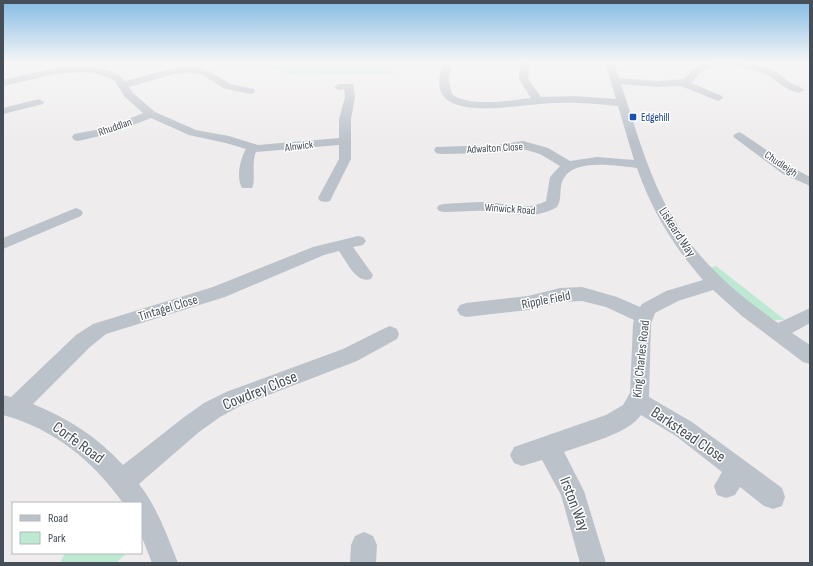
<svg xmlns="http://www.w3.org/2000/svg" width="813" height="566" viewBox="0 0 813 566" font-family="'Sofia Sans Condensed',sans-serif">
  <rect width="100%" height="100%" fill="#eeecec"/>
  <!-- green -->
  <path fill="#bde9d2" d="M 250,62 L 394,62 L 392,74 L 294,75 Z
    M 716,266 L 785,320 L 775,320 L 766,317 L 710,268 Z
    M 65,553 L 127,553 L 116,563 L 60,563 Z"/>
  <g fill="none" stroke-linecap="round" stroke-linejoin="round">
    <!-- minor -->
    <path fill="#bbc2ca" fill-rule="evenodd" d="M 443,62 L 452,62 L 449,82 L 452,94 C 469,108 511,100 531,98 L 519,79 L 520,62 L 530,62 L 528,79 L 541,97 L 574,96 L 616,99 L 605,62 L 614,62 L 619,78 L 658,81 L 684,79 C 690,74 692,68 700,65 C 718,58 755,62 773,70 C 780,74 784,79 791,83 C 795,86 801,86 804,90 L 799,93 C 783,89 780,82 767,75 C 753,68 718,62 704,70 C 698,73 696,79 691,83 L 722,96 L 723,98 L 718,101 L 681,86 L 658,87 L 621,84 C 636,129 648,175 672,216 C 697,260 737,294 778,323 L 810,308 L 810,323 L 792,333 L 810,345 L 810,364 L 803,362 L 742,316 L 713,290 L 678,301 L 655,313 L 651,324 L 649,397 L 692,422 L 782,488 L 785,497 L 782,506 L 773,509 L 764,506 L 740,487 L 735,495 L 726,498 L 717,495 L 714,486 L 722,472 L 676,436 L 641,415 C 628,434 585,444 564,452 L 584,491 L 606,563 L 580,563 L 561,495 L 542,460 L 522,466 L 514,463 L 510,455 L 514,447 L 606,415 L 623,405 L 630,393 L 633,324 L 634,320 L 606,307 L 582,301 L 560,302 L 528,310 L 466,317 L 460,315 L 457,310 L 460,305 L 466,303 L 528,296 L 560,288 L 582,287 L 617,297 L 640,307 L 642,304 L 666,291 L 703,280 C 673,246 652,211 637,168 C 618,166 575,158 564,178 C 558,186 563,198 557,207 C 532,221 514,213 487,211 C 473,210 458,212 444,212 L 439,211 L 437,208 L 439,205 L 444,204 C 458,203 471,202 485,202 C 506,203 526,212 546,201 L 550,177 L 560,166 L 540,154 L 523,149 L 496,153 L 440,154 L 436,153 L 434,150 L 436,147 L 496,145 L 523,141 L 548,148 L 570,161 L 597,157 L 634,160 L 618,106 C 598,104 577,102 557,103 C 528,103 473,116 449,101 C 435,93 439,74 443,62 Z
      M 83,66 C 97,68 117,69 125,81 L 174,68 L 193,67 L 209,71 L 230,84 L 254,89 L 255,91 L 254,93 L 250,94 L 223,88 L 203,75 L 193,73 L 174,74 L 129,87 L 133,93 L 155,112 L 196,130 L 229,136 L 258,145 L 339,138 L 339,119 L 345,97 L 344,89 L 339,90 L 334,87 L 339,84 L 353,84 L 355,97 L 351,119 L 351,159 L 330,201 L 325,202 L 320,201 L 318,198 L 339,159 L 339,145 L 256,152 C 251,163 256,182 252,188 L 242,188 C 236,178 240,159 246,149 L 226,143 L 189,135 L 151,118 L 113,133 L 78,141 L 74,140 L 72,137 L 74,134 L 106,128 L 143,113 L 125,97 L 114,80 L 98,74 L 83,72 L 55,74 L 3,86 L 3,80 L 55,68 Z
      M 39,99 L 44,102 L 43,104 L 3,114 L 3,108 Z
      M 739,132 L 743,134 L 793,168 L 810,177 L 810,186 L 783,174 L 735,138 L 733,136 L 735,134 Z
      M 76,208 L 81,210 L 83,213 L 81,216 L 3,249 L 3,238 Z
      M 358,236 L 363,237 L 366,241 L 363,245 L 353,247 L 373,275 L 371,279 C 356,284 347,262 339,251 L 324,255 L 225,297 L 106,334 L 90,347 L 33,404 C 67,418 98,437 123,465 L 183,418 L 204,403 L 226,392 L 343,349 L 383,329 L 390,326 L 397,329 L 399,334 L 397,339 L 357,361 L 240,406 L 220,417 L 199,432 L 139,484 C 157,507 167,535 178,563 L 152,563 L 141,535 L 141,503 L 123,503 C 92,460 54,429 3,415 L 3,395 L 11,397 L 76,335 L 93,324 L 213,287 L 313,247 Z
      M 364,532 L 373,536 L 377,545 L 376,563 L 350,563 L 351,545 L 355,536 Z"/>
  </g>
  <!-- sky -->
  <linearGradient id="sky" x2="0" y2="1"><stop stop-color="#84bce5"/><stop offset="0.44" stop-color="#f7f6f6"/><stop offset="1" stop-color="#f7f6f6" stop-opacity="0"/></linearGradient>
  <rect width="813" height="142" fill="url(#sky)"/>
  <!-- markers -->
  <rect fill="#1a4fb4" stroke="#fff" stroke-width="1.5" x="629" y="113" width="8" height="8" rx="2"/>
  <g text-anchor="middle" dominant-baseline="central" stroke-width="3" stroke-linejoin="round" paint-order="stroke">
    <!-- far-transit labels -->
    <g font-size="11" fill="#164399" stroke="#fff" text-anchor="start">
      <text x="641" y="117">Edgehill</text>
    </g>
    <!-- far-street labels -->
    <g font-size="11" fill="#464e57" stroke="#fff">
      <text transform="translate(115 127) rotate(-19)">Rhuddlan</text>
      <text transform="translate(299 146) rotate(-7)">Alnwick</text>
      <text transform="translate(495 148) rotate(-3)">Adwalton Close</text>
      <text transform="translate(781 164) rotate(34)">Chudleigh</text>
      <text transform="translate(510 209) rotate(4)">Winwick Road</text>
    </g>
    <!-- street labels -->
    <g font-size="13" fill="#464e57" stroke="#fff">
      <text transform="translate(677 232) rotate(57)">Liskeard Way</text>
      <text transform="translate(546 300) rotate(-11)">Ripple Field</text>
      <text transform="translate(168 308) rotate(-17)">Tintagel Close</text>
      <text transform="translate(641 359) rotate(-84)">King Charles Road</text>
    </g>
    <!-- near-street labels -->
    <g font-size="16" fill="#464e57" stroke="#fff">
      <text transform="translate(260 391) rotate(-22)">Cowdrey Close</text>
      <text transform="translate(688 435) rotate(34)">Barkstead Close</text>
      <text transform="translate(78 443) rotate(36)">Corfe Road</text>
      <text transform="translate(574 504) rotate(69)">Irston Way</text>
    </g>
  </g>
  <!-- border -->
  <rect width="813" height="566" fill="none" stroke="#464e57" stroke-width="8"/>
  <!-- legend -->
  <rect x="12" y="502" width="130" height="52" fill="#ffffff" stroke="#b5b8bc"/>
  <rect x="20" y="515" width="20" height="6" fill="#bbc2ca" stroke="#b5b8bc"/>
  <text x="48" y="522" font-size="12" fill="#464e57">Road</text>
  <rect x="20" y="532" width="20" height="12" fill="#bde9d2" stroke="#b5b8bc"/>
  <text x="48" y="542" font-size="12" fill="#464e57">Park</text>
</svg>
